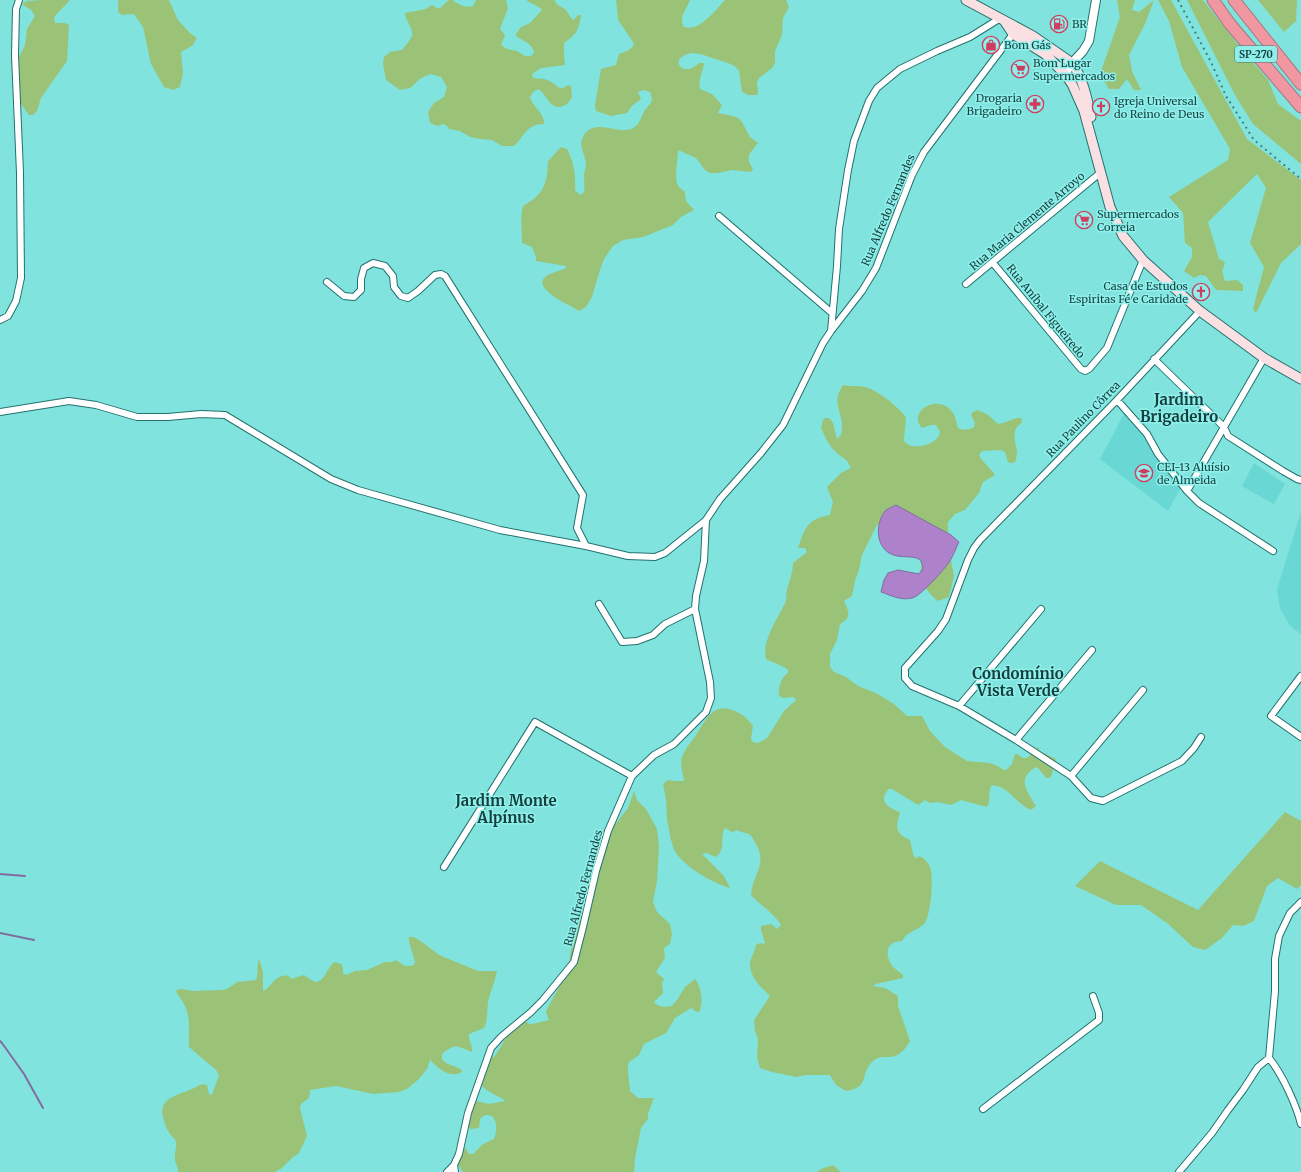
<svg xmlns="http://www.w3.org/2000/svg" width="1301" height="1172" viewBox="0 0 1301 1172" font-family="Merriweather,serif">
  <rect width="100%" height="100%" fill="#81e3de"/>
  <!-- built -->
  <path fill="#69d7d3" d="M 1125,412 L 1145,435 L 1181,487 L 1168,511 L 1100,459 Z
    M 1254,463 L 1285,484 L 1274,504 L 1242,486 Z
    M 1301,512 L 1301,634 L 1290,626 L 1280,608 L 1277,589 Z"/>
  <!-- green -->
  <path fill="#9ac378" d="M 42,0 L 70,0 L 54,17 L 55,23 L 65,23 L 69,25 L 67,61 L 41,98 L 37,111 L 33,115 L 29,115 L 18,100 L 17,62 L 20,55 L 25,45 L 27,29 L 35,16 L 31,10 L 22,4 L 27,1 Z
    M 118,0 L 169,0 L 178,20 L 191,34 L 197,38 L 192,46 L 181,52 L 183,73 L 180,87 L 173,90 L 164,87 L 151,64 L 143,27 L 134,14 L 122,15 L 118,12 Z
    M 449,0 L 453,0 C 458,5 466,8 473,6 L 476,0 L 506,0 L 508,8 L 500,29 L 505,35 L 501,45 L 507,49 L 517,51 L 525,56 L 531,56 L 534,53 C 533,44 524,41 517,37 L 516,34 L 521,27 L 530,23 L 542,10 C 538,5 531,4 526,0 L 555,0 L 555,2 L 558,5 L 565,9 L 572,19 L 574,20 L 578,15 L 581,15 C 579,30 576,35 564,43 L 564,54 L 565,65 L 541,68 L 532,74 L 533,78 C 538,79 543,78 547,80 C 557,83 558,93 568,85 L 571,86 L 572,97 C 569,102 568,104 563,106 C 550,111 547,94 538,89 L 533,92 L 530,97 C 533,108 545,113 544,124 C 527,124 525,135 514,146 L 502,146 L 492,140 L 480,139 L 470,137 L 460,131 L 449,129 L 446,125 L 443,124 L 438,126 L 430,123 L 428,112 L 434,103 L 444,97 L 447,87 L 441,77 L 431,74 L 421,78 L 410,88 L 400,90 L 386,80 L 383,64 L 384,57 L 390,52 L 402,50 C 405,46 410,41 412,36 C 414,28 405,21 405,13 L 426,9 L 432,5 L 437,8 L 440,8 Z
    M 616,0 L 690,0 C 687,9 678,17 684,27 C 700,32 715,10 725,0 L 786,0 L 789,7 L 783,18 L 782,35 L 775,51 L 775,63 L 772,68 L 759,78 L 757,83 L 758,93 L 757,95 L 748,95 L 742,92 L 739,71 C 735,64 725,62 718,60 C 709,57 694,50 685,55 C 672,61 681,73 692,68 C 694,67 697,65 699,63 L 704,63 C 703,74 698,77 700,89 L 712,94 L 722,105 L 718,113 L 733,116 L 738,118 L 742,122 L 750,137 L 758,143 C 749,154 745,157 753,169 L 751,172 L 732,170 L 718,173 L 710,173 L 705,170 L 696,158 L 678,150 C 678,158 674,180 678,185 C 679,188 683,190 685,192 L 686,201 L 694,210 L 681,217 L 673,225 L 643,237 L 623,240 L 613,246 L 604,259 L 600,270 L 592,297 L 586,307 L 579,311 C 571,306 534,290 544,278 C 548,273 560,271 566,268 L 566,266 L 536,261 L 536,257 L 532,247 L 522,243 C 522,230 520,218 523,206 C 544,194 547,185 548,161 L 561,147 L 567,149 C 574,162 576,176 575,190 L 580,195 L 584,192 C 585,186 584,180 584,174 C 584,171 586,168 586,165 C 586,154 577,146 584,135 C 595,117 620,136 633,128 C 640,125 641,116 645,110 C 651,102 654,103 650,92 L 643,90 L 638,92 L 641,99 L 632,106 L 627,113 L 611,116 L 596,111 L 595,105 L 601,69 L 616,65 L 619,54 L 629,50 L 634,45 L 633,42 L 618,20 Z
    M 1117,0 L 1135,0 L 1132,10 L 1139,12 L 1154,0 L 1145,24 L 1129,55 L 1132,71 L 1141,90 L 1134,90 L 1127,79 L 1119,89 L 1109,89 L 1100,74 L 1120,17 Z
    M 1158,0 L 1171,0 L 1247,139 L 1301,180 L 1301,244 L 1281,263 L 1256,313 L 1253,309 L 1264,267 L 1250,243 L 1266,188 L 1257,174 L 1208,222 L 1219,259 L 1222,260 L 1225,263 L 1222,271 L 1225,281 L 1237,280 L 1243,285 L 1243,291 L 1216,290 L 1206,276 L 1200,275 L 1194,278 L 1184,271 L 1192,257 L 1192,248 L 1185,243 L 1183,213 L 1169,197 L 1228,160 L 1230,149 L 1182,67 L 1169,21 Z
    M 1187,0 L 1203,0 L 1235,41 L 1268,80 L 1278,104 L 1301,121 L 1301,164 L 1253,124 L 1235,95 Z
    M 1258,0 L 1297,0 L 1296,21 L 1284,32 Z
    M 843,385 C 850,387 858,385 865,387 C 878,390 898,407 906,417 L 904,440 C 907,451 938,447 940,432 L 936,425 L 931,425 L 922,428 C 906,411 940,392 953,413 C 956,417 956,423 958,428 C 964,431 969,430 974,427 L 975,423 L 971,415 L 973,412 L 977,410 L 987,414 L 998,424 C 1007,423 1013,417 1021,418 L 1022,420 L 1021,424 C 1010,429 1016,443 1017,452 C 1017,456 1016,459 1015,462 L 1011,463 L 1008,462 L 1005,452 L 1001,450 L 982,451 L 979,455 C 981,460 991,469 995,475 L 983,482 L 979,493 L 965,510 L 955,514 L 948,522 L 948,544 L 954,576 L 949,597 L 938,601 C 916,584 922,569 922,543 L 888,521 L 877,525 L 862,555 L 859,570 L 855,581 L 852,596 L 844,601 C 849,612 852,617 840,624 L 837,640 L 830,654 L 830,667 L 834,672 L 846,677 L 858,686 L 876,693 L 894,704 L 907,716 L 922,716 L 930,731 L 945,747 L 967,761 L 990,763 L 998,766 L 1004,770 L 1006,770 L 1012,764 L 1015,754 L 1017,754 L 1023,758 L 1027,758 L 1038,747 L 1039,749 L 1038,760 L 1040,760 L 1042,755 L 1044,753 L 1056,759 L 1052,774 L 1050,778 L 1046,778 L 1038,768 L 1036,767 C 1016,779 1027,791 1036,806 L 1031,810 C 1018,806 1005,782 991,786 C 988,793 991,802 987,807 L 961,800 L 951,805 L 937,802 L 930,803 L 925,800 L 918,805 L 892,789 L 889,789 C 877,801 889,808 900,812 C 896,827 894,833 910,840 L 913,854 L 915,858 L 917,858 L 919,856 C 924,858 928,862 930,867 C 934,876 931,916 924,924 C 917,931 907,931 902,941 C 899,941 895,942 893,943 C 884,948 888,961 893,967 C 896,970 900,972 903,975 L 903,978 L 876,984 L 873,986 L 885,988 L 898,996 L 898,1006 L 910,1041 C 906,1047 903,1053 895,1056 C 887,1059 881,1054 872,1062 C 859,1075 871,1087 846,1091 L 836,1085 L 830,1075 L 806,1075 L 796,1077 L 772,1072 L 760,1068 L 757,1057 L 758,1039 L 755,1031 L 754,1020 L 770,996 C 761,988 749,976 750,963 C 751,957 755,951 756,945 L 760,943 L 764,944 L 765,943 L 761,930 L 761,926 L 771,924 L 777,929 L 781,925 C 774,913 761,906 751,895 C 752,875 768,865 756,844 C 754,841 752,836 749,834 C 745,832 741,833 737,830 L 732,832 L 725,828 C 719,837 727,851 715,857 L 707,853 L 702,854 L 724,876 L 730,888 C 713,883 686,868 676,853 C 671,846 669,828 667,820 C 666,807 667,798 663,786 L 665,782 L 668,780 L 676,781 L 684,781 C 683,775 681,768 681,762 C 682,752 690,744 696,735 C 706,720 713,701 735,711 C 745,716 746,717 753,726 L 751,739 L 753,742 L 758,743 L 767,738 L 784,711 L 796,700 L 794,697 L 783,698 L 779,696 C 778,688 781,677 788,673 L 788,670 C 782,665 774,663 766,659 C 761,642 778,618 785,603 C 787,599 786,595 787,590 C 789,581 793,573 793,563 L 807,552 L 805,548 L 798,548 C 805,528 807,519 830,515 L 833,502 L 827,487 L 841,473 L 851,468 C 846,457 843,459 836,452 C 828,445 825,436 821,428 L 823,420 L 825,418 L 829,418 L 833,423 L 837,439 L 841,435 C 842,431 842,427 842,422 C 839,407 833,400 843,385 Z
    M 634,791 L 637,800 L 646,809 L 657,829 L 659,846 L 657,881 L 653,902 L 657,912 L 670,924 L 672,934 L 670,944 L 664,948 L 665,958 L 656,972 L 664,979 L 662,983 L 663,993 L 654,1002 C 660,1008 664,1007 672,1006 L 677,1000 L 685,987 L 695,979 C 701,986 704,1003 699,1012 L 697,1012 L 691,1008 L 675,1018 L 666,1033 L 644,1044 L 639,1055 L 629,1062 C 626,1071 630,1081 630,1091 L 638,1098 L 654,1098 L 648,1114 L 648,1119 L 641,1128 L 635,1158 L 634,1172 L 463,1172 L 458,1165 L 458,1160 L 464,1148 L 466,1149 L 469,1154 L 473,1154 L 483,1144 L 494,1139 C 497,1131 498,1123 492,1116 L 485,1115 L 480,1119 L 479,1128 L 471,1129 L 464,1125 L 462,1120 L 463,1118 L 465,1118 L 477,1101 L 489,1104 L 505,1101 L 503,1099 C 498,1096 486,1091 482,1086 L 485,1067 L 489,1057 L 494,1057 C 504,1044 509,1025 527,1022 L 529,1024 L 533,1024 L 549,1020 L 546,1012 L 547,1009 L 565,976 L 568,974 L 572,940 L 588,896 L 593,866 L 600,844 L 628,808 Z
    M 1285,812 L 1301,821 L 1301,885 L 1297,889 L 1278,878 L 1267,886 L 1254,921 L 1243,926 L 1233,925 L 1222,938 L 1205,950 L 1193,947 L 1167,923 L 1141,905 L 1116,905 L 1075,886 L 1100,861 L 1198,910 Z
    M 409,937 L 414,937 L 422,942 L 439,955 L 478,971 L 497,971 C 495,982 490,992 488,1002 C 487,1011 488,1020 484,1028 L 469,1034 C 468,1040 473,1045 472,1052 C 456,1046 456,1043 442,1054 L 442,1059 C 447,1066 456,1065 462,1070 L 462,1072 C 450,1079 439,1069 430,1060 L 427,1069 L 419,1079 L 407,1089 L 399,1092 L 373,1094 L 336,1086 L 310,1090 L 309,1098 L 301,1104 L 300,1108 L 307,1136 L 299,1153 L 292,1158 L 282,1168 L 275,1172 L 178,1172 C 178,1167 176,1165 175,1160 C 174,1154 177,1147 176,1142 C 175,1138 172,1137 170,1134 C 167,1130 164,1122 163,1117 C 158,1099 177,1095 190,1090 C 195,1088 198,1085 203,1084 L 207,1085 L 209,1094 L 212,1095 L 219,1075 L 216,1070 L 189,1047 C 188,1022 193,1014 176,992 L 177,990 L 181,989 L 193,991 L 222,990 L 227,989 L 237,982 L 256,980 C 259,974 256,966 259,959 L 263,972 L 263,990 L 264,991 C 273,985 276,973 289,976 L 291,979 L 304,975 C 307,977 312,981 316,982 C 323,983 329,966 334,962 L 341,964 L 343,968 L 343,973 L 346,975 L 355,971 L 367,970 L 385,962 L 392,962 L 396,960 C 402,964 406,968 414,965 L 415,962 L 409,942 Z
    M 833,1165 L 841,1172 L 817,1172 L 821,1169 Z"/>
  <!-- water -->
  <path fill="#ae82ca" stroke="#806ea0" d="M 896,505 L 951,535 L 959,542 C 956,548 954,554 951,559 C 947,567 920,597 912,598 C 901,601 890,595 881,592 L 884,580 L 888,573 L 898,570 L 919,574 L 923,568 C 922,565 922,561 919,559 C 912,555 899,559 889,553 C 875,544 876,523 885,511 C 887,509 892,507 896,505 Z"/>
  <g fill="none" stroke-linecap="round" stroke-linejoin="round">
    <!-- stream -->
    <path stroke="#806ea0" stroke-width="2" d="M 0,874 L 25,876
      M 0,933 L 34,940
      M 0,1041 L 2,1043 L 24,1074 L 43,1108"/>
    <defs>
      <path id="minor" d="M 719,216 L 832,313
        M 993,263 L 1081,369 L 1085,371 L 1089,369 L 1107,348 L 1143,260
        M 327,282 L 344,296 L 354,297 L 361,290 L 361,279 L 364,268 L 373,263 L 385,266 L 393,276 L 394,287 L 401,296 L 408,298 L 418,291 L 435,275 L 441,274 L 445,276 L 583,495 L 577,528 L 586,546
        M 966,284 L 1100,173
        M 1200,311 L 1117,400 L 980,540 L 974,548 L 968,560 L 946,619 L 938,631 L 905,668 L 905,678 L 912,686 L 959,706 L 1016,740 L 1071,776 L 1091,798 L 1103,801 L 1182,761 L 1194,748 L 1201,737
        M 0,320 L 8,316 L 16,301 L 21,278 L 20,173 L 15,55 L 16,9 L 19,0
        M 831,331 L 837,266 L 839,229 L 848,170 L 854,141 L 869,101 L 877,88 L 900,69 L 937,51 L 970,37 L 999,19
        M 1154,359 L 1224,427 L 1228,436 L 1283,471 L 1297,479 L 1301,480
        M 1117,400 L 1147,434 L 1158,454 L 1187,491 L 1199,503 L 1273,551
        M 0,412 L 69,401 L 96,405 L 137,417 L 168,417 L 201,414 L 225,415 L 331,479 L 358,490 L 500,530 L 586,546 L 628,556 L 655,557 L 665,553 L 706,520
        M 1187,491 L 1264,358
        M 599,604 L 622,642 L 637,641 L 653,635 L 665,624 L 695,609
        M 1301,676 L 1271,716 L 1301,737
        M 959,706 L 1041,609
        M 1016,740 L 1092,650
        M 1071,776 L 1143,690
        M 444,867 L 535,722 L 632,776
        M 1301,902 L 1290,913 L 1279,936 L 1275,959 L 1275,991 L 1269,1058 C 1282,1074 1296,1104 1301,1124
        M 983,1109 L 1099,1020 L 1099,1013 L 1093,996
        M 447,1172 L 454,1165
        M 455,1172 L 454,1165 L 459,1154 L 468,1113 L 491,1048 L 501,1037 L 531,1012 L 543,1000 L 574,962 L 582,931 L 596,871 L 608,831 L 632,776 L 654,755 L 674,744 L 706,712 L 711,698 L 710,682 L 695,609 L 696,596 L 704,561 L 706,520 L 720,499 L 761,453 L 783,425 L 823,343 L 831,331 L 862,291 L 876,268 L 912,175 L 924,152 L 1013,34
        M 1179,1172 L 1212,1133 L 1228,1110 L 1243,1090 L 1258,1067 L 1269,1058"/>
      <path id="tertiary" d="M 1065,74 L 1072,63 L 1083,51 L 1089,41 L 1096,0"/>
      <path id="secondary" d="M 966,0 L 1033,36 L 1072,63 C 1083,78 1087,98 1091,117
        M 1005,22 L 1013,34 L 1045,54 L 1065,74 L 1072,84 L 1084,111 L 1110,207 L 1123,236 L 1143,260 L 1200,311 L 1264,358 L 1301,379"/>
      <path id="motorway" d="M 1213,0 L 1230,24 L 1301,107
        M 1234,0 L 1301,84"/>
    </defs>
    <!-- minor casing -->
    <use href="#minor" stroke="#23716e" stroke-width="8"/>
    <!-- tertiary casing -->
    <use href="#tertiary" stroke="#23716e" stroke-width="10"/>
    <!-- secondary casing -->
    <use href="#secondary" stroke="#23716e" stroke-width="11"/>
    <!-- motorway casing -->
    <use href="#motorway" stroke="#a3787f" stroke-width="13"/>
    <!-- minor -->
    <use href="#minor" stroke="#fff" stroke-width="6"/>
    <!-- tertiary -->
    <use href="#tertiary" stroke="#fff" stroke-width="8"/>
    <!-- secondary -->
    <use href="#secondary" stroke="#fae0e3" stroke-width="9"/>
    <!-- motorway -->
    <use href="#motorway" stroke="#f097a2" stroke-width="11"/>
    <!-- rail -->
    <path stroke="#41827e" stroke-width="2" stroke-dasharray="2 4" stroke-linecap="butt" d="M 1178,0 L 1211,62 L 1226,96 L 1254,140 L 1301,179"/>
  </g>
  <!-- icons -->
  <defs>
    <symbol id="fuel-ring" viewBox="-11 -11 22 22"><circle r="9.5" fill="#8ff0eb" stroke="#ce3f5f" stroke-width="1.5"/><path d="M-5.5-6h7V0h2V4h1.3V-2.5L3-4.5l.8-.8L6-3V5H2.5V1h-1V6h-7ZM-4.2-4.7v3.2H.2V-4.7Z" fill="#ce3f5f"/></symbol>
    <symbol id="shop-ring" viewBox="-11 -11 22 22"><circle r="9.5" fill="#8ff0eb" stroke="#ce3f5f" stroke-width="1.5"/><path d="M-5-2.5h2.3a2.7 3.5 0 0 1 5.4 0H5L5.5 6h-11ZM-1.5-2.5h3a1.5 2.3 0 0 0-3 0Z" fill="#ce3f5f"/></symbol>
    <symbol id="supermarket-ring" viewBox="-11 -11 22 22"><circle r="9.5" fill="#8ff0eb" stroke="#ce3f5f" stroke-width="1.5"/><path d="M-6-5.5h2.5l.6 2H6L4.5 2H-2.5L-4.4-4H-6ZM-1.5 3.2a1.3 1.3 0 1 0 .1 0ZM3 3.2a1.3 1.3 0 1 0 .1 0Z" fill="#ce3f5f"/></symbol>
    <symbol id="pharmacy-ring" viewBox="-11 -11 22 22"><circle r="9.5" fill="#8ff0eb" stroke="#ce3f5f" stroke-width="1.5"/><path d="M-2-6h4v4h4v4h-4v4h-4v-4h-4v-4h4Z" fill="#ce3f5f"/></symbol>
    <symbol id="church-ring" viewBox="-11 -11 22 22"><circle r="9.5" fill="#8ff0eb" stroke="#ce3f5f" stroke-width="1.5"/><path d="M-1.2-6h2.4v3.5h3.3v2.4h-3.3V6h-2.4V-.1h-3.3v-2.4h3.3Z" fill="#ce3f5f"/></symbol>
    <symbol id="school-ring" viewBox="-11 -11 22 22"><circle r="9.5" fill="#8ff0eb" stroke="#ce3f5f" stroke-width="1.5"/><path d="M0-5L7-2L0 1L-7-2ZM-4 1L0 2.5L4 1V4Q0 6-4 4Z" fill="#ce3f5f"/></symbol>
  </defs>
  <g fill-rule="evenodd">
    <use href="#fuel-ring" x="1049" y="14" width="20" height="20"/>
    <use href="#shop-ring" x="981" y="35" width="20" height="20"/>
    <use href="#supermarket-ring" x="1010" y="59" width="20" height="20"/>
    <use href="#pharmacy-ring" x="1025" y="94" width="20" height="20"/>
    <use href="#church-ring" x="1091" y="97" width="20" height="20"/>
    <use href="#supermarket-ring" x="1074" y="210" width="20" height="20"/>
    <use href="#church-ring" x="1191" y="282" width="20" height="20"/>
    <use href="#school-ring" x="1134" y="463" width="20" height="20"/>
  </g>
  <g text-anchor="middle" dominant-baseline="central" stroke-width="3" stroke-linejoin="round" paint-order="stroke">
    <!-- shield labels -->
    <rect fill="#8ff0eb" stroke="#3a7471" stroke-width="1" x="1235" y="46" width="42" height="16" rx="3"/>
    <g font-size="10" font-weight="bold" fill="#153f3d">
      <text x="1256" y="54">SP-270</text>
    </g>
    <!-- poi labels -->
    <g font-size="11" fill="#153f3d" stroke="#8ff0eb" text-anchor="start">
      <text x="1072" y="24">BR</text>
      <text x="1004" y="45">Bom Gás</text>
      <text x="1033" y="63">Bom Lugar<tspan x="1033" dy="13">Supermercados</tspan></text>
      <text x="1022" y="98" text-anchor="end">Drogaria<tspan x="1022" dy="13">Brigadeiro</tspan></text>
      <text x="1114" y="101">Igreja Universal<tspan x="1114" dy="13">do Reino de Deus</tspan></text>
      <text x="1097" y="214">Supermercados<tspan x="1097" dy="13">Correia</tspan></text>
      <text x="1188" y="286" text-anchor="end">Casa de Estudos<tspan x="1188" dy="13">Espiritas Fé e Caridade</tspan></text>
      <text x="1157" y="467">CEI-13 Aluísio<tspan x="1157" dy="13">de Almeida</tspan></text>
    </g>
    <!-- street labels -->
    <g font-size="11" fill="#153f3d" stroke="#8ff0eb">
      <text transform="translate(888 210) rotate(-67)">Rua Alfredo Fernandes</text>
      <text transform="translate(1027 221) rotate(-40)">Rua Maria Clemente Arroyo</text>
      <text transform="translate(1046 311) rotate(51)">Rua Aníbal Figueiredo</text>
      <text transform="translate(1083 419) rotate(-46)">Rua Paulino Côrrea</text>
      <text transform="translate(583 888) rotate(-75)">Rua Alfredo Fernandes</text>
    </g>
    <!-- district labels -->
    <g font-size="15" font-weight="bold" fill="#153f3d" stroke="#8ff0eb">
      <text x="1179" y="399">Jardim<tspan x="1179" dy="17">Brigadeiro</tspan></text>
      <text x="1018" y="673">Condomínio<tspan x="1018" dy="17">Vista Verde</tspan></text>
      <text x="506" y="800">Jardim Monte<tspan x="506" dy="17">Alpínus</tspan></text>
    </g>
  </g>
</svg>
